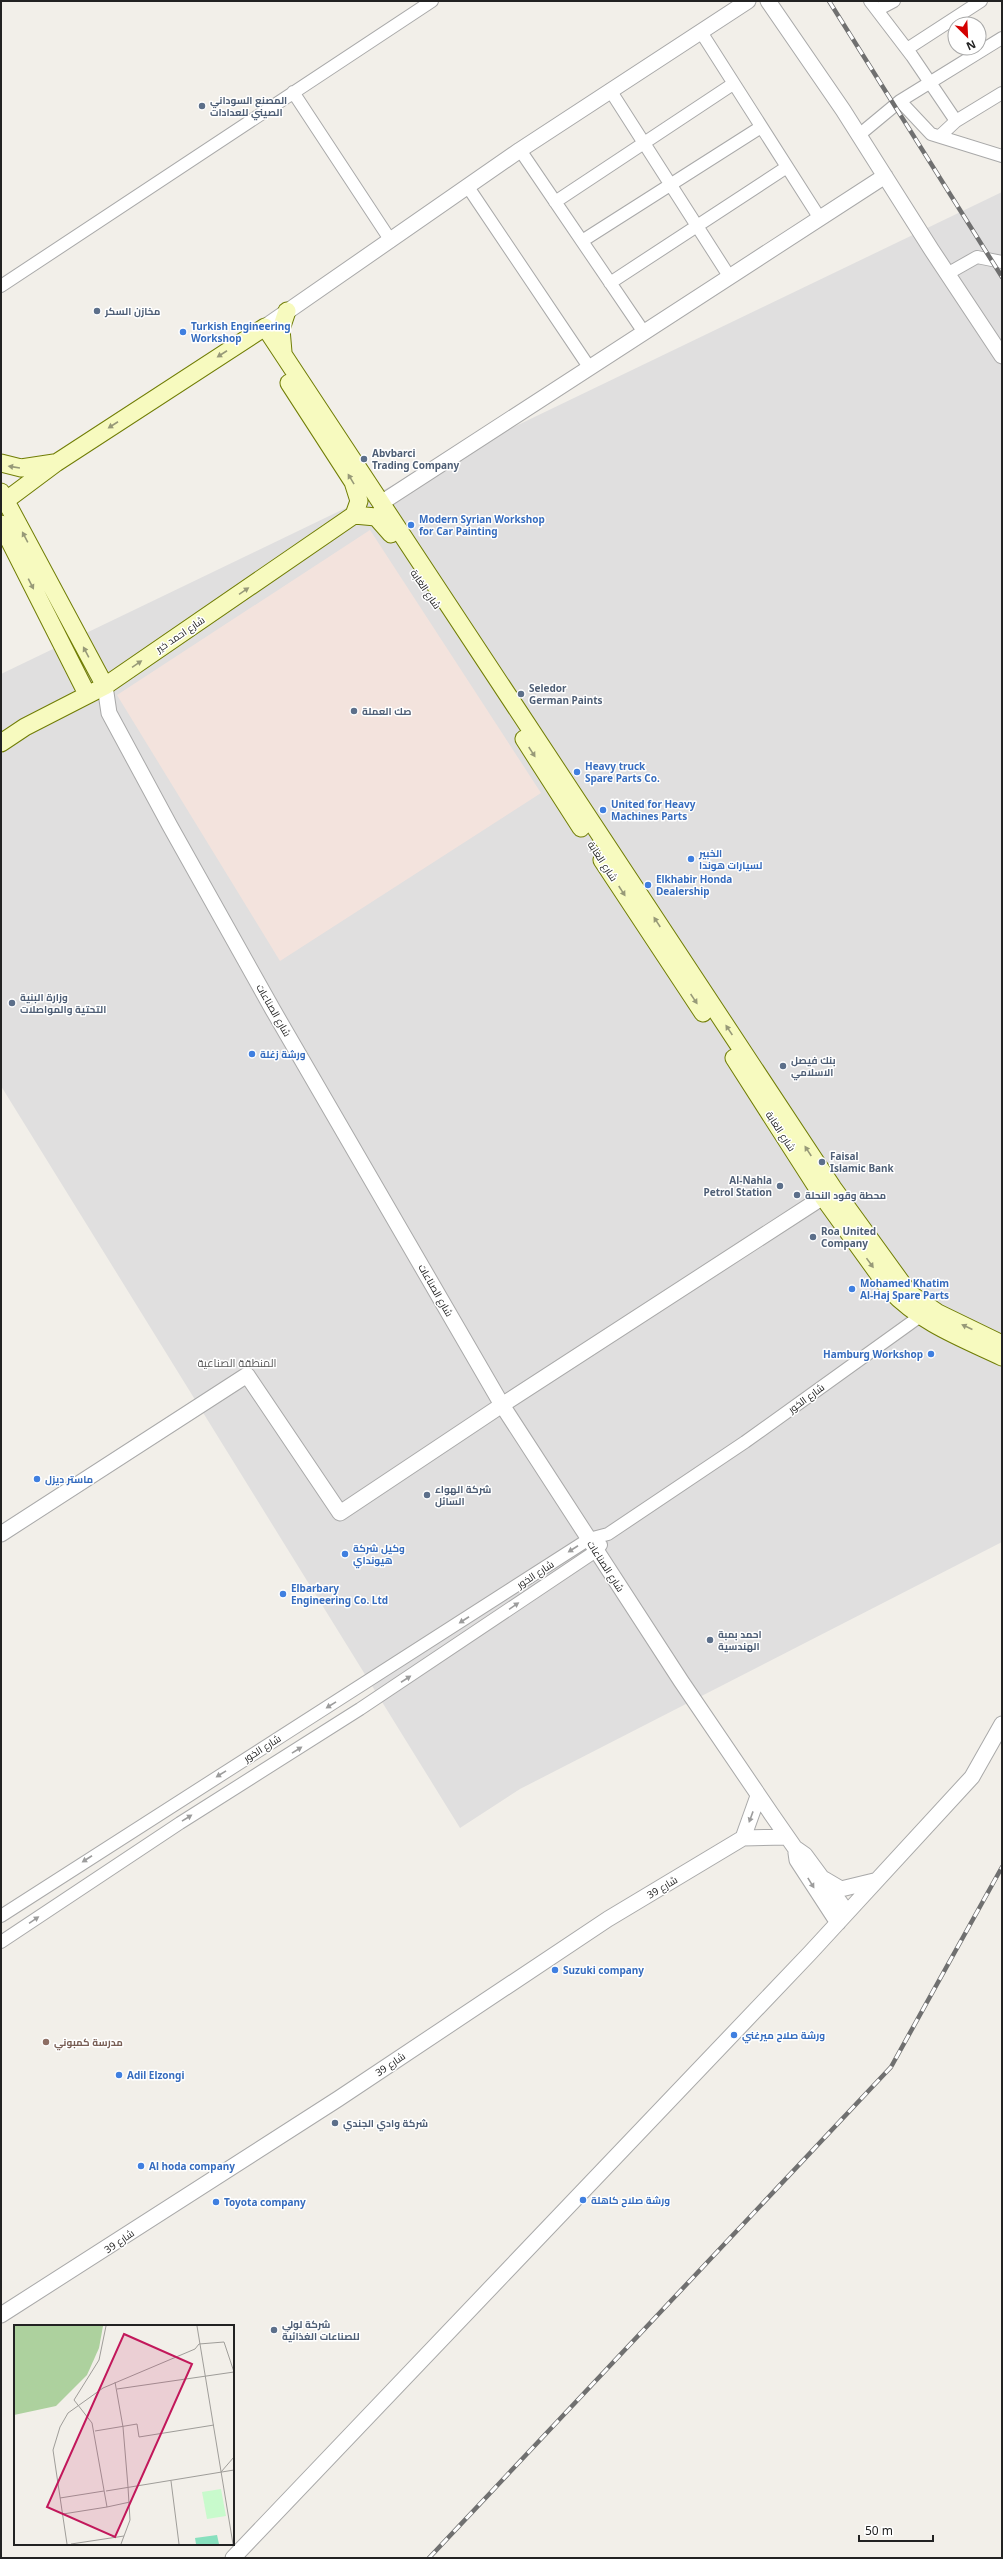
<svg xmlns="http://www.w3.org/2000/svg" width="1003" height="2559" viewBox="0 0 1003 2559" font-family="'Noto Sans',Cairo,sans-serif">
  <rect width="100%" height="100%" fill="#f2efe9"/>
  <!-- residential -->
  <path fill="#e0dfdf" d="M 1002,192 L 1002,1542 L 520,1789 L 460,1828 L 1,1086 L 1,674 Z"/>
  <!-- military -->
  <path fill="#f3e3dd" d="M 370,530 L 541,793 L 280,961 L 117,695 Z"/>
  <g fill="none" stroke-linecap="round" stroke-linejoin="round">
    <defs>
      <path id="minor" d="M 870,1 L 912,56 L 956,121
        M 877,10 L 894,1
        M 701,32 L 819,217
        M 907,49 L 981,1
        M 610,90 L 729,276
        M 293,92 L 391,241
        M 900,101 L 931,134 L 1002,156
        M 859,135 L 900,101 L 1002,38
        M 941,135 L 956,121 L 1002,93
        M 520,150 L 643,331
        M 468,187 L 589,367
        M 555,202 L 733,84
        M 582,241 L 761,127
        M 947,274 L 977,257 L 1002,262
        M 610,283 L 787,167
        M 1,286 L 432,1
        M 1,1916 L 589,1539 L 608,1534 L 745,1442 L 919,1317
        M 1,1942 L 180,1823 L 360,1709 L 596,1551 L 601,1545"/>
      <path id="tertiary" d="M 768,1 L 843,110 L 931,249 L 1002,356
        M 265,327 L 520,150 L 748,1
        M 381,503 L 885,176
        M 105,686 L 109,713 L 170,826 L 273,1010 L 502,1405 L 681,1681 L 772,1815 L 795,1848 L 805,1855 L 847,1912
        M 1,1534 L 247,1375 L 340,1513 L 502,1405 L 823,1197
        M 743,1838 L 758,1796
        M 796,1853 L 797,1860 L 838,1923
        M 824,1879 L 841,1889 L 874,1881
        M 1,2315 L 338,2099 L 608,1919 L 743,1838 L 787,1837
        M 233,2558 L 810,1953 L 972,1777 L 1002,1724"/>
      <path id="secondary" d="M 283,352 L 281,329 L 287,311
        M 289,383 L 353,482 L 359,501 L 354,515
        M 1,463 L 21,468 L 54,463
        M 1,492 L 105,686
        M 1,504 L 56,463 L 265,327 L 833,1188 L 909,1293 L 938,1313 L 1002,1344
        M 1,524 L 87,694
        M 524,739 L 581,828
        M 1,743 L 25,727 L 105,686 L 354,515 L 376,517 L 391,534
        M 602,860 L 703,1013
        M 734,1058 L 823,1197 L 890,1290 C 921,1323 962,1338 1002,1357"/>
    </defs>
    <!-- minor casing -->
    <use href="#minor" stroke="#a9a9a9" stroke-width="14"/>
    <!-- tertiary casing -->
    <use href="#tertiary" stroke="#a9a9a9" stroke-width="17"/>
    <!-- secondary casing -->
    <use href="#secondary" stroke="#707d05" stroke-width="19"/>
    <!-- minor -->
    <use href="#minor" stroke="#fff" stroke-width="12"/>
    <!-- tertiary -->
    <use href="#tertiary" stroke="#fff" stroke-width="15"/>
    <!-- secondary -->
    <use href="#secondary" stroke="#f7fabf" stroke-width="17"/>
    <defs>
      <path id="rail" d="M 829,1 L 1002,277
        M 429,2558 L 891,2067 L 1002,1867"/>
    </defs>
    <!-- rail casing -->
    <use href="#rail" stroke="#707070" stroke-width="4.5"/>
    <!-- rail -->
    <use href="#rail" stroke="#fff" stroke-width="3" stroke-dasharray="9" stroke-linecap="butt"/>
  </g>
  <!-- one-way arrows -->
  <defs><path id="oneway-solid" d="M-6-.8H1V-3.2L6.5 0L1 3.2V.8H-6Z"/></defs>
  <g fill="#979978">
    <use href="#oneway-solid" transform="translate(222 354) rotate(147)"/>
    <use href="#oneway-solid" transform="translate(113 425) rotate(147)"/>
    <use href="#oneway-solid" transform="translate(14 467) rotate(-171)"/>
    <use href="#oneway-solid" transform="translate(351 479) rotate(-121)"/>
    <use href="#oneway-solid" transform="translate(25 537) rotate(-118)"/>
    <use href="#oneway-solid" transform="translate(31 584) rotate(63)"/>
    <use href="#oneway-solid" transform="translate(244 591) rotate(-34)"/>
    <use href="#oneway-solid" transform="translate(86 652) rotate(-118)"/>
    <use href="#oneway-solid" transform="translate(137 664) rotate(-34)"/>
    <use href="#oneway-solid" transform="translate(532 752) rotate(57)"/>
    <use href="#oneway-solid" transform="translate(622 891) rotate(57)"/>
    <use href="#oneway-solid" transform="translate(657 922) rotate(-123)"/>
    <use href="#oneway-solid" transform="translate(694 999) rotate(56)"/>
    <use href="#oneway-solid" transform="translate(729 1030) rotate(-124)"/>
    <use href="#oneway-solid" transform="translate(808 1151) rotate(-123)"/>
    <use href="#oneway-solid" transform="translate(870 1263) rotate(54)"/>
    <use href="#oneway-solid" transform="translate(967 1327) rotate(-155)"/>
  </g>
  <g fill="#9c9c9c">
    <use href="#oneway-solid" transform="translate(573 1549) rotate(147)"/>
    <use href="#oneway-solid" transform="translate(514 1606) rotate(-34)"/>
    <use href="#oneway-solid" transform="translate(464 1620) rotate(147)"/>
    <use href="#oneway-solid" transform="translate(406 1679) rotate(-33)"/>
    <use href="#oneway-solid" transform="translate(331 1705) rotate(148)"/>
    <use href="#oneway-solid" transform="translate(297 1750) rotate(-32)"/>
    <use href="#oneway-solid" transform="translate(221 1774) rotate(148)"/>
    <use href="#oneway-solid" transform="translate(751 1817) rotate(110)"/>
    <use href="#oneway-solid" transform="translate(187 1818) rotate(-32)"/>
    <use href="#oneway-solid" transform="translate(87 1859) rotate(147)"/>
    <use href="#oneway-solid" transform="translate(811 1883) rotate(58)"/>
    <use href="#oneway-solid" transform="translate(34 1920) rotate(-34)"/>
  </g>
  <!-- markers -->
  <g fill="#5c6f8a" stroke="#fff" stroke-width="1.5">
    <circle cx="202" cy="106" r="4"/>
    <circle cx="97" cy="311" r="4"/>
    <circle cx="364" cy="459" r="4"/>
    <circle cx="521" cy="694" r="4"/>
    <circle cx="354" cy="711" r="4"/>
    <circle cx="12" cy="1003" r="4"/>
    <circle cx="783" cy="1066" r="4"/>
    <circle cx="822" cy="1162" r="4"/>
    <circle cx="780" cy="1186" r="4"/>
    <circle cx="797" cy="1195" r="4"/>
    <circle cx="813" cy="1237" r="4"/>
    <circle cx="427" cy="1495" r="4"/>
    <circle cx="710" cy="1640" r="4"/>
    <circle cx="335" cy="2123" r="4"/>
    <circle cx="274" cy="2330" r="4"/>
  </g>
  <g fill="#3f7fe0" stroke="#fff" stroke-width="1.5">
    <circle cx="183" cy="332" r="4"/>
    <circle cx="411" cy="525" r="4"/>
    <circle cx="577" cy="772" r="4"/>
    <circle cx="603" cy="810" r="4"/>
    <circle cx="691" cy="859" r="4"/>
    <circle cx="648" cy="885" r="4"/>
    <circle cx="252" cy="1054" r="4"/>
    <circle cx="852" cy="1289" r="4"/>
    <circle cx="931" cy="1354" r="4"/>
    <circle cx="37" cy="1479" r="4"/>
    <circle cx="345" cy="1554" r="4"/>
    <circle cx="283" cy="1594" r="4"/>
    <circle cx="555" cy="1970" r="4"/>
    <circle cx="734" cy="2035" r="4"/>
    <circle cx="119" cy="2075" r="4"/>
    <circle cx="141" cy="2166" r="4"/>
    <circle cx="583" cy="2200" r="4"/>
    <circle cx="216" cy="2202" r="4"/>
  </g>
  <circle fill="#8d6e63" stroke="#fff" stroke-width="1.5" cx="46" cy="2042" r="4"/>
  <g text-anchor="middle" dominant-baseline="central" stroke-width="3" stroke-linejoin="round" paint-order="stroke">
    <!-- service labels -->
    <g font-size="10" font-weight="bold" fill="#4e5e75" stroke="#fff" text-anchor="start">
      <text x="210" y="100">المصنع السوداني<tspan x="210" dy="12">الصيني للعدادات</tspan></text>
      <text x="105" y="311">مخازن السكر</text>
      <text x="372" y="453">Abvbarci<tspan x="372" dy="12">Trading Company</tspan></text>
      <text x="529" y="688">Seledor<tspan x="529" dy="12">German Paints</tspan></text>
      <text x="362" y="711">صك العملة</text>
      <text x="20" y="997">وزارة البنية<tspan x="20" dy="12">التحتية والمواصلات</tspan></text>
      <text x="791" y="1060">بنك فيصل<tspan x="791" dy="12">الاسلامي</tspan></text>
      <text x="830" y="1156">Faisal<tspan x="830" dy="12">Islamic Bank</tspan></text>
      <text x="772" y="1180" text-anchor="end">Al-Nahla<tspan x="772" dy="12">Petrol Station</tspan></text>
      <text x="805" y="1195">محطة وقود النحلة</text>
      <text x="821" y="1231">Roa United<tspan x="821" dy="12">Company</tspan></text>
      <text x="435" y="1489">شركة الهواء<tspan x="435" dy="12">السائل</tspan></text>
      <text x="718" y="1634">احمد بمبة<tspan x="718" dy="12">الهندسية</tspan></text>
      <text x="343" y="2123">شركة وادي الجندي</text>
      <text x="282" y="2324">شركة لولي<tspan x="282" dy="12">للصناعات الغذائية</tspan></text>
    </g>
    <!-- shop labels -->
    <g font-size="10" font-weight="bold" fill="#366cbe" stroke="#fff" text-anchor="start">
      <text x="191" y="326">Turkish Engineering<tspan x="191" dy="12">Workshop</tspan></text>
      <text x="419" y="519">Modern Syrian Workshop<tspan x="419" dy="12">for Car Painting</tspan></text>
      <text x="585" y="766">Heavy truck<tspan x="585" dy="12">Spare Parts Co.</tspan></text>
      <text x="611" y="804">United for Heavy<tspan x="611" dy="12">Machines Parts</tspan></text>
      <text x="699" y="853">الخبير<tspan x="699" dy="12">لسيارات هوندا</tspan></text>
      <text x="656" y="879">Elkhabir Honda<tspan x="656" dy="12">Dealership</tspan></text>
      <text x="260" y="1054">ورشة زغلة</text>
      <text x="860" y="1283">Mohamed Khatim<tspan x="860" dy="12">Al-Haj Spare Parts</tspan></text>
      <text x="923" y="1354" text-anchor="end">Hamburg Workshop</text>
      <text x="45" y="1479">ماستر ديزل</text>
      <text x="353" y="1548">وكيل شركة<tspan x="353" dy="12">هيونداي</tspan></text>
      <text x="291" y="1588">Elbarbary<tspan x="291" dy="12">Engineering Co. Ltd</tspan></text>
      <text x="563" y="1970">Suzuki company</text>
      <text x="742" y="2035">ورشة صلاح ميرغني</text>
      <text x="127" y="2075">Adil Elzongi</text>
      <text x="149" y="2166">Al hoda company</text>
      <text x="591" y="2200">ورشة صلاح كاهلة</text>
      <text x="224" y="2202">Toyota company</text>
    </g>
    <!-- street labels -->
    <g font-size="10" fill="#222" stroke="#fff">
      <text transform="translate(426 589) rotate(56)">شارع الغابة</text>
      <text transform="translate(180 634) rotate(-34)">شارع احمد خير</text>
      <text transform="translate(603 861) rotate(57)">شارع الغابة</text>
      <text transform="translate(274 1010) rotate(60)">شارع الصناعات</text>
      <text transform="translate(781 1131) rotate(57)">شارع الغابة</text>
      <text transform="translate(436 1290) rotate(60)">شارع الصناعات</text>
      <text transform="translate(806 1398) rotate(-36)">شارع الخور</text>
      <text transform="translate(606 1566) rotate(57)">شارع الصناعات</text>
      <text transform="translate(535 1574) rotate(-33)">شارع الخور</text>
      <text transform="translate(262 1748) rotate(-32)">شارع الخور</text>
      <text transform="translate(662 1887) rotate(-31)">شارع 39</text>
      <text transform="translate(390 2064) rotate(-34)">شارع 39</text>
      <text transform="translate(119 2241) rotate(-35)">شارع 39</text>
    </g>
    <!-- education labels -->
    <g font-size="10" font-weight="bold" fill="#785e54" stroke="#fff" text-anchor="start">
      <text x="54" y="2042">مدرسة كمبوني</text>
    </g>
    <!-- neighbourhood labels -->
    <g font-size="11" fill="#555" stroke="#fff">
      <text x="237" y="1362">المنطقة الصناعية</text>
    </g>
  </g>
  <!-- overview -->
  <g transform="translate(14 2325)">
    <rect width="220" height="220" fill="#f2efe9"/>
    <path d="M 0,1 L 89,1 L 85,23 L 73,50 L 42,81 L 0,90 Z" fill="#add19e"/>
    <path d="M 207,164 L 212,191 L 193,194 L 188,167 Z" fill="#c8facc"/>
    <path d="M 203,210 L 205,219 L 182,219 L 181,213 Z" fill="#88e0be"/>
    <path fill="none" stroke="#9f9d99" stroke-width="1" d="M 92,1 L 85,35 L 60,75 L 78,98 L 93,182 L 116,177M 183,1 L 219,219M 101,57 L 109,102 L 114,162M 103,64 L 220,47M 81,106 L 123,99 L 125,112 L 200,100M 207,147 L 220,132M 157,156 L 165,219M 92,166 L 220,145M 46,173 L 90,166M 49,189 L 93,182M 53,219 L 39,125 L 46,102 L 54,88 L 89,63 L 181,24 L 185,19 L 210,17 L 220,47M 57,219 L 110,211M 107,219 L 116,195 L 114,162"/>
    <path fill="#c2185b" fill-opacity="0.15" stroke="#c2185b" stroke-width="2" d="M 110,9 L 178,39 L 101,212 L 33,182 Z"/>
    <rect width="220" height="220" fill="none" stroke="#222" stroke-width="2"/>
  </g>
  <!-- border -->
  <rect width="1003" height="2559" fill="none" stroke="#222222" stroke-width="4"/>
  <!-- north arrow -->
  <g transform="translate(967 36) rotate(156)"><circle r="19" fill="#ffffff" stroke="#a7a7a7"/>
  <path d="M0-3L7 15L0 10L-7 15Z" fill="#d40000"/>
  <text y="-6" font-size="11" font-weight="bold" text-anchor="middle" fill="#222222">N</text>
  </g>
  <!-- scale -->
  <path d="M859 2535v6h74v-6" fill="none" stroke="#222222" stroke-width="2"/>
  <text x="865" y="2535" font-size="12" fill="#222222" stroke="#ffffff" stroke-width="3" paint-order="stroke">50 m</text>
</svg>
